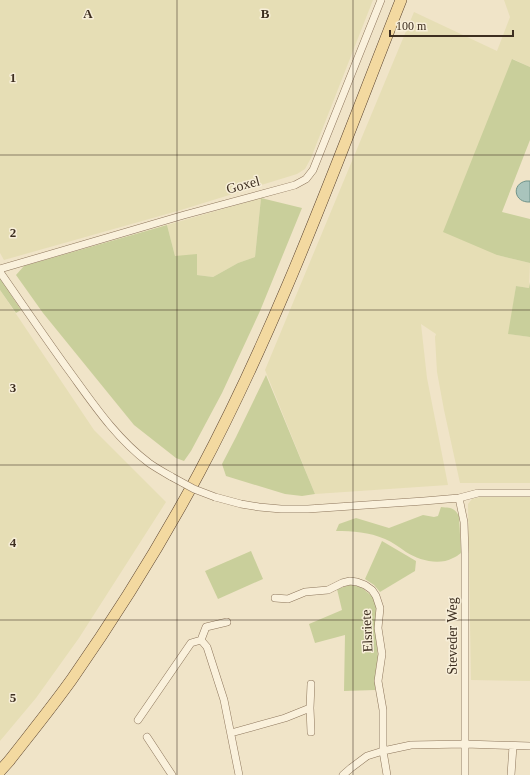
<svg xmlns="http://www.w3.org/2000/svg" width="530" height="775" viewBox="0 0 530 775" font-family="'Times New Roman',serif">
  <rect width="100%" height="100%" fill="#f0e4c8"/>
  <!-- farmland -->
  <path fill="#e6deb5" d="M 0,0 L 373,0 L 311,158 L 305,169 L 297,174 L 181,210 L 4,260 L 0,253 Z
    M 504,0 L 530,0 L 530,67 L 513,59 L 497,255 L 530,263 L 529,288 L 516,286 L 509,334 L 530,337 L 530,483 L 460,483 L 444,410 L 437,372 L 435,337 L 436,334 L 421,324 L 427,378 L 448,485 L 315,494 L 265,370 L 414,12 L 497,51 L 510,17 Z
    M 261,198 L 255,257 L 238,263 L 213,277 L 197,275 L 175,256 L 167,225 Z
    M 0,290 L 94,430 L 166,502 L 79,638 L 36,698 L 0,741 Z
    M 480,497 L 530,497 L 530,681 L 471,680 L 468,504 L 472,499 Z"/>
  <!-- green -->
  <path fill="#c9cf9b" d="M 512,59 L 530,67 L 530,140 L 502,212 L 530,219 L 530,263 L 497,255 L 443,232 Z
    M 261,198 L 302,208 L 260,311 L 222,393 L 191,451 L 184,461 L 176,458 L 134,425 L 43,313 L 16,275 L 24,266 L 167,225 L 175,256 L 197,254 L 197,275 L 213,277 L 238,263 L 255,257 Z
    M 0,278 L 21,310 L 16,313 L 0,290 Z
    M 530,282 L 530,337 L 508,334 L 516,286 L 529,288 Z
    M 266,375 L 315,494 L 302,496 L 285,494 L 226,476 L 222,464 L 236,437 Z
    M 441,507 C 450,508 454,507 459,516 L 461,553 C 458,555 456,557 453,558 C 438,566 419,560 406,552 C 399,547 392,542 385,539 C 369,532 353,531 336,531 L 339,524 L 356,518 L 389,528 L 423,515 L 434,517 L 438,516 Z
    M 382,541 L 416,561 L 415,571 L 380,592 L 374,585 L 365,579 Z
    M 251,551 L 263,579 L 218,599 L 205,571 Z
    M 350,585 L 361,587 L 373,597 L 376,607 L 375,629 L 378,657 L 375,677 L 375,690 L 344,691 L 345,635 L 315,643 L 309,624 L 342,610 L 337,589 Z"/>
  <!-- water -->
  <path fill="#a9c4bc" stroke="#6f938a" d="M 526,181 L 530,181 L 530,202 C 514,203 511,184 526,181 Z"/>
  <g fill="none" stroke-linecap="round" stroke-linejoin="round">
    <defs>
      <path id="street" d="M 0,269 L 184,215 L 295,185 L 306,179 L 313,170 L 381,0
        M 0,272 C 23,305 46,339 70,372 C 94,405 116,438 149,463 C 156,468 165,473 172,477
        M 215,497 L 241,504 L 259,507 L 281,509 L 308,509 L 424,501 L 459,498 L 478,493 L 530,493
        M 459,498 L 464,522 L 465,553 L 465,775
        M 275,598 L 288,599 L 305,592 L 328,590 L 342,583 L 350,581 L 357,582 L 365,585 L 372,590 L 376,596 L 380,608 L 378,628 L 382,654 L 378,681 L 383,710 L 383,751 L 387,775
        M 201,640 L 207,647 L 224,700 L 239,775
        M 201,640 L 206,627 L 227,622
        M 310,708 L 311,732
        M 138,720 L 191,643 L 201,640
        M 231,733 L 285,718 L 310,708 L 311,684
        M 147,737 L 172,775
        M 343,775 L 351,768 L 367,756 L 383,751 L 411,745 L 465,744 L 530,746
        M 511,775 L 513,746"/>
      <path id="primary" d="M 0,771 L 9,761 C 30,734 52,707 72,679 C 118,613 161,544 199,473 C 280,321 338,159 401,0"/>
    </defs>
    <!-- street casing -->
    <use href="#street" stroke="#8d765c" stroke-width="8"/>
    <!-- primary casing -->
    <use href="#primary" stroke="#5b4430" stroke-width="12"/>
    <!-- street -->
    <use href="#street" stroke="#faf1dc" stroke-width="7"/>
    <!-- primary -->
    <use href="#primary" stroke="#f3d9a0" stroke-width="11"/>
    <defs>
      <path id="street-bridge" d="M 172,477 L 194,489 L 215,497"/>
    </defs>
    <!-- street-bridge casing -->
    <use href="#street-bridge" stroke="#8d765c" stroke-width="8" stroke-linecap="butt"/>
    <!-- street-bridge -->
    <use href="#street-bridge" stroke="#faf1dc" stroke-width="7"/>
  </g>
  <!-- grid -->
  <path fill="none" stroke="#3d2e20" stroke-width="1" stroke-opacity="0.55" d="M 177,0 L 177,775M 353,0 L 353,775M 0,155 L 530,155M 0,310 L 530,310M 0,465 L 530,465M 0,620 L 530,620"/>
  <g text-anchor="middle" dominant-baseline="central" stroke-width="3" stroke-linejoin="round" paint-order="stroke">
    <!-- street labels -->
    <g font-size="14" fill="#3d2e20" stroke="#f7eed8">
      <text transform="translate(243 185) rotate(-15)">Goxel</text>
      <text transform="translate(367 631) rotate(-93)">Elsriete</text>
      <text transform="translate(452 636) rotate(-90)">Steveder Weg</text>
    </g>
  </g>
  <g font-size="13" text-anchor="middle" font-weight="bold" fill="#3d2e20" stroke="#f7eed8" stroke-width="3" stroke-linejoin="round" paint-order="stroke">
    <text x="88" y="18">A</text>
    <text x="265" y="18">B</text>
    <text x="13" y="82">1</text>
    <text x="13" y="237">2</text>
    <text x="13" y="392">3</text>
    <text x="13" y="547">4</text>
    <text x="13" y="702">5</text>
  </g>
  <!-- scale -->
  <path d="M390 30v6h123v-6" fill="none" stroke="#3d2e20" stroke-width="2"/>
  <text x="396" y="30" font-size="12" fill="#3d2e20" stroke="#f7eed8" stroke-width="3" paint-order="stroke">100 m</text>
</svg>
